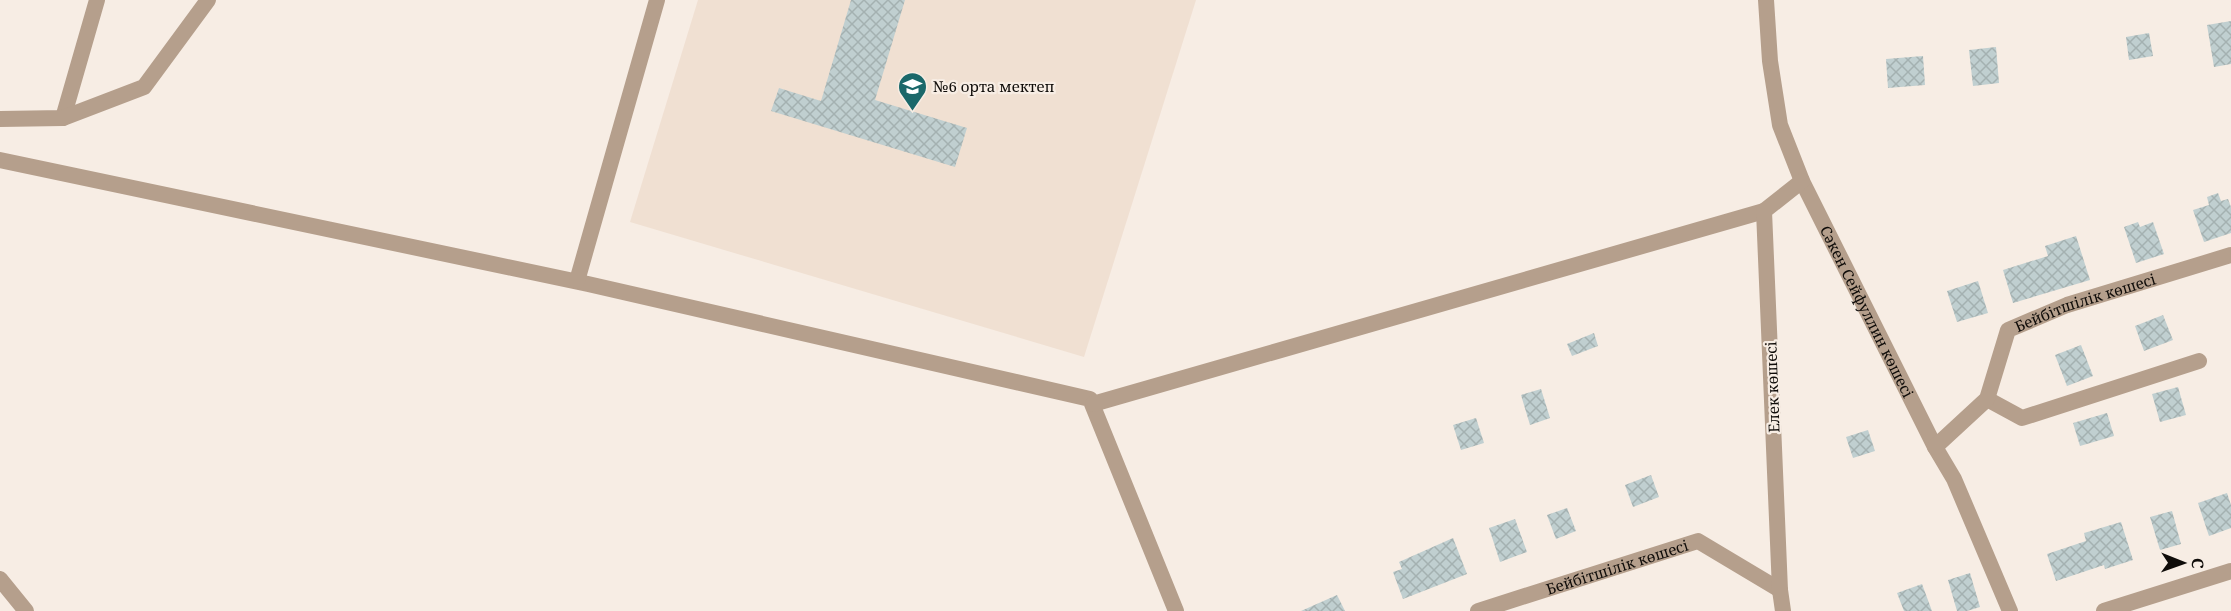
<svg xmlns="http://www.w3.org/2000/svg" width="2231" height="611" viewBox="0 0 2231 611" font-family="'Noto Serif',serif">
  <defs>
    <pattern id="building-cross-hatch" width="8" height="8" patternUnits="userSpaceOnUse" patternTransform="scale(1.5)"><rect width="8" height="8" fill="#c0cfd0"/><path d="M0 0l8 8M0 8l8-8" fill="none" stroke="#a4b1b1"/></pattern>
  </defs>
  <rect width="100%" height="100%" fill="#f7ede4"/>
  <!-- built -->
  <path fill="#f0e0d2" d="M 698,0 L 1196,0 L 1084,357 L 630,222 Z"/>
  <!-- building -->
  <path fill="url(#building-cross-hatch)" d="M 851,0 L 905,0 L 875,100 L 967,128 L 955,167 L 771,111 L 779,88 L 821,101 Z
    M 2231,21 L 2231,64 L 2214,67 L 2207,25 Z
    M 2149,33 L 2153,56 L 2129,60 L 2126,37 Z
    M 1996,47 L 1999,83 L 1973,86 L 1969,50 Z
    M 1923,56 L 1925,85 L 1888,88 L 1886,59 Z
    M 2218,193 L 2221,201 L 2228,199 L 2231,207 L 2231,233 L 2204,242 L 2193,210 L 2209,205 L 2207,197 Z
    M 2138,222 L 2140,227 L 2153,222 L 2164,254 L 2136,263 L 2124,227 Z
    M 2076,236 L 2090,280 L 2013,303 L 2003,270 L 2048,256 L 2045,246 Z
    M 1978,281 L 1988,313 L 1957,322 L 1947,291 Z
    M 2163,315 L 2173,340 L 2144,351 L 2135,326 Z
    M 1594,333 L 1598,346 L 1572,356 L 1567,344 Z
    M 2081,345 L 2093,376 L 2067,386 L 2055,355 Z
    M 2178,387 L 2186,415 L 2160,422 L 2152,394 Z
    M 1541,389 L 1550,418 L 1530,425 L 1521,395 Z
    M 2107,413 L 2114,436 L 2080,446 L 2073,423 Z
    M 1476,418 L 1484,443 L 1461,450 L 1453,425 Z
    M 1868,430 L 1875,451 L 1853,458 L 1846,437 Z
    M 1651,475 L 1659,497 L 1633,507 L 1625,485 Z
    M 2227,493 L 2231,505 L 2231,528 L 2209,536 L 2198,503 Z
    M 1567,508 L 1576,531 L 1556,539 L 1547,515 Z
    M 2172,511 L 2181,544 L 2160,550 L 2150,517 Z
    M 1515,519 L 1527,552 L 1500,562 L 1489,528 Z
    M 2121,522 L 2133,560 L 2105,569 L 2104,565 L 2056,581 L 2047,554 L 2086,541 L 2084,533 Z
    M 1453,538 L 1467,574 L 1403,599 L 1393,572 L 1402,569 L 1399,562 Z
    M 1970,573 L 1980,607 L 1967,611 L 1957,611 L 1948,580 Z
    M 1922,584 L 1932,611 L 1904,611 L 1897,593 Z
    M 1337,595 L 1345,611 L 1301,611 Z"/>
  <g fill="none" stroke-linecap="round" stroke-linejoin="round">
    <!-- minor -->
    <g stroke="#b59f8c" stroke-width="16">
      <path id="s1" d="M 1766,0 L 1770,61 L 1780,125 L 1802,181 L 1935,447 L 1954,479 L 2010,611"/>
      <path d="M 63,118 L 97,0"/>
      <path d="M 0,119 L 63,118 L 144,87 L 208,0"/>
      <path d="M 0,160 L 588,284 L 1090,399 L 1176,611"/>
      <path d="M 577,281 L 657,0"/>
      <path d="M 1987,399 L 2022,418 L 2199,361"/>
      <path d="M 1093,404 L 1764,211"/>
      <path id="s2" d="M 1935,447 L 1987,399 L 2008,330 L 2067,305 L 2231,255"/>
      <path d="M 0,579 L 26,611"/>
      <path id="s3" d="M 1478,611 L 1698,541 L 1780,590"/>
      <path d="M 1783,611 L 1780,590 L 1764,211 L 1802,181"/>
      <path d="M 2104,611 L 2231,571"/>
    </g>
  </g>
  <!-- icons -->
  <defs>
    <symbol id="school-pin" viewBox="-11 -11 22 30"><path d="M0 17L-7.5 6A9.5 9.5 0 1 1 7.5 6Z" fill="#1a686a" stroke="#f7ede4"/><path d="M0-5L7-2L0 1L-7-2ZM-4 1L0 2.5L4 1V4Q0 6-4 4Z" fill="#fff"/></symbol>
  </defs>
  <g fill-rule="evenodd">
    <use href="#school-pin" x="896" y="70" width="33" height="45"/>
  </g>
  <g text-anchor="middle" dominant-baseline="central" stroke-width="4.5" stroke-linejoin="round" paint-order="stroke">
    <!-- poi labels -->
    <g font-size="15" fill="#0f0c09" stroke="#f7ede4" text-anchor="start">
      <text x="933" y="86">№6 орта мектеп</text>
    </g>
    <!-- street labels -->
    <g font-size="15" fill="#0f0c09" stroke="#f7ede4">
      <text stroke="none"><textPath href="#s2" startOffset="225">Бейбітшілік көшесі</textPath></text>
      <text stroke="none"><textPath href="#s1" startOffset="332">Сәкен Сейфуллин көшесі</textPath></text>
      <text transform="translate(1772 387) rotate(-92)">Елек көшесі</text>
      <text stroke="none"><textPath href="#s3" startOffset="146">Бейбітшілік көшесі</textPath></text>
    </g>
  </g>
  <!-- north arrow -->
  <g transform="translate(2183 563) rotate(91)" stroke="#f7ede4" stroke-width="4.5" paint-order="stroke">
  <path d="M0-4.5L10 22L0 15L-10 22Z" fill="#0f0c09"/>
  <text y="-9" font-size="16" font-weight="bold" text-anchor="middle" fill="#0f0c09">С</text>
  </g>
</svg>
